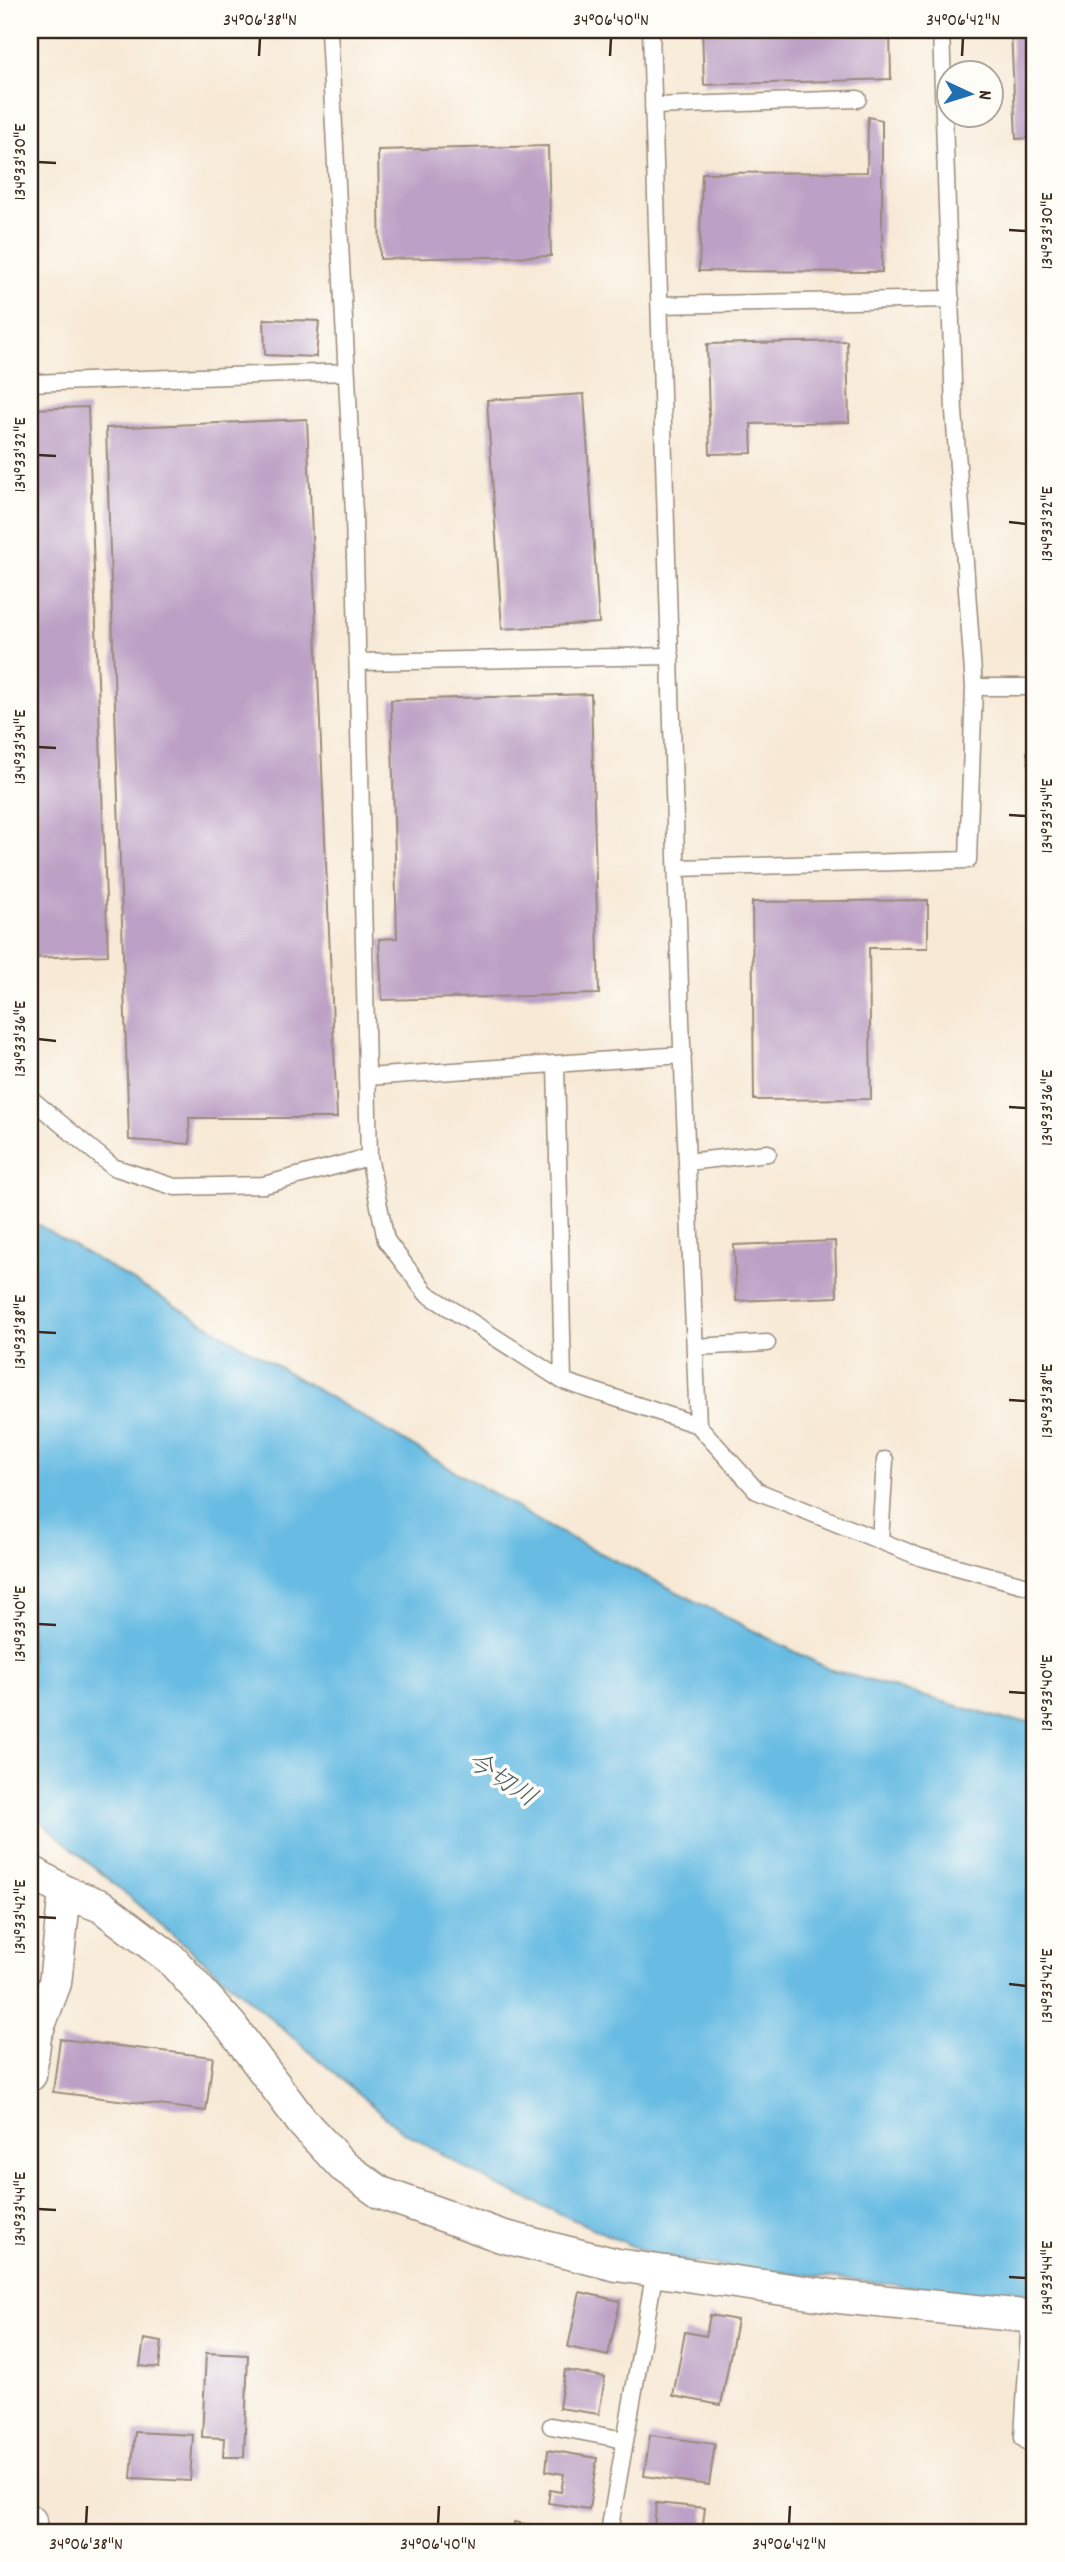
<svg xmlns="http://www.w3.org/2000/svg" width="1065" height="2562" viewBox="0 0 1065 2562" font-family="Dekko,'Klee One',sans-serif">
  <rect width="100%" height="100%" fill="#fdfcf7"/>
  <filter id="ink" filterUnits="userSpaceOnUse"><feTurbulence type="fractalNoise" baseFrequency=".0143" numOctaves="2"/><feDisplacementMap in="SourceGraphic" scale="14" xChannelSelector="R" yChannelSelector="G"/><feConvolveMatrix kernelMatrix="1 2 1 2 8 2 1 2 1" color-interpolation-filters="sRGB"/></filter>
  <filter id="wash" filterUnits="userSpaceOnUse"><feTurbulence type="fractalNoise" baseFrequency=".00686" numOctaves="4" result="noise"/><feDisplacementMap in="SourceGraphic" scale="28" xChannelSelector="R" yChannelSelector="G"/><feGaussianBlur stdDeviation="1.57" result="paint"/><feColorMatrix in="noise" values="0 0 0 0 0 0 0 0 0 0 0 0 0 0 0 0 0 1.4 0 .05"/><feComposite in="paint" operator="in"/></filter>
  <g filter="url(#wash)">
    <rect width="100%" height="100%" fill="#f7e9d5"/>
    <!-- water -->
    <path fill="#67bce3" stroke="#517380" stroke-width="2" d="M 30,1220 L 551,1528 L 829,1669 L 1006,1720 L 1035,1722 L 1035,2300 L 661,2259 L 492,2183 L 402,2131 L 30,1812 L 30,1767 L 35,1750 L 30,1746 Z"/>
    <g id="blocks">
      <!-- building -->
      <path fill="#bca0c5" d="M 702,30 L 890,30 L 891,79 L 704,85 Z
        M 1011,30 L 1035,30 L 1035,138 L 1016,139 Z
        M 868,117 L 882,120 L 882,272 L 699,271 L 702,173 L 867,172 Z
        M 548,146 L 551,256 L 380,259 L 378,150 Z
        M 264,319 L 319,321 L 316,357 L 265,355 Z
        M 847,341 L 849,422 L 751,424 L 752,453 L 710,454 L 707,344 Z
        M 584,394 L 599,623 L 502,629 L 487,400 Z
        M 88,407 L 108,955 L 30,958 L 30,409 Z
        M 307,419 L 337,1118 L 189,1118 L 190,1144 L 129,1140 L 106,428 Z
        M 591,694 L 599,994 L 382,1000 L 379,939 L 397,938 L 391,700 Z
        M 1035,750 L 1035,805 L 1034,805 L 1027,752 Z
        M 928,900 L 928,948 L 869,948 L 871,1099 L 754,1100 L 752,902 Z
        M 835,1241 L 837,1297 L 736,1301 L 734,1245 Z
        M 60,2039 L 213,2057 L 206,2111 L 53,2092 Z
        M 580,2292 L 620,2301 L 608,2356 L 568,2347 Z
        M 710,2315 L 737,2320 L 721,2405 L 673,2396 L 685,2332 L 706,2336 Z
        M 144,2339 L 162,2342 L 159,2368 L 140,2366 Z
        M 206,2353 L 248,2355 L 244,2457 L 223,2457 L 224,2438 L 202,2437 Z
        M 565,2370 L 605,2377 L 599,2414 L 559,2408 Z
        M 135,2432 L 193,2435 L 190,2481 L 131,2478 Z
        M 650,2435 L 715,2444 L 709,2485 L 644,2476 Z
        M 548,2450 L 597,2458 L 589,2509 L 548,2503 L 550,2490 L 561,2492 L 564,2474 L 546,2471 Z
        M 656,2503 L 705,2508 L 702,2532 L 654,2532 Z
        M 514,2522 L 565,2531 L 565,2532 L 513,2532 Z"/>
    </g>
  </g>
  <g filter="url(#ink)">
    <use href="#blocks" fill-opacity="0" stroke="#998a7a" stroke-width="2"/>
    <g fill="none" stroke-linecap="round" stroke-linejoin="round">
      <defs>
        <path id="service" d="M 329,30 L 354,513 L 369,1157 L 386,1240 L 426,1293 L 563,1381 L 698,1425
          M 651,30 L 681,1021 L 698,1425 L 757,1491 L 920,1557 L 1035,1588
          M 941,30 L 954,411 L 974,687
          M 653,106 L 858,99
          M 660,305 L 951,299
          M 30,383 L 346,372
          M 358,662 L 671,656
          M 677,868 L 968,860 L 974,687 L 1035,687
          M 556,1064 L 563,1381
          M 367,1077 L 683,1055
          M 30,1098 L 113,1167 L 175,1187 L 264,1185 L 369,1157
          M 687,1162 L 768,1153
          M 695,1347 L 767,1343
          M 880,1541 L 885,1460
          M 1030,2316 L 1023,2438 L 1035,2448
          M 551,2426 L 625,2440
          M 609,2532 L 655,2270"/>
        <path id="minor" d="M 30,1871 L 65,1892 L 101,1906 L 171,1959 L 231,2026 L 303,2123 L 343,2166 L 381,2193 L 501,2236 L 617,2265 L 839,2297 L 1035,2317
          M 30,2075 L 35,2036 L 55,1983 L 65,1892
          M 30,2521 L 30,2532"/>
      </defs>
      <!-- service casing -->
      <use href="#service" stroke="#998a7a" stroke-width="19"/>
      <!-- minor casing -->
      <use href="#minor" stroke="#998a7a" stroke-width="35"/>
      <!-- service -->
      <use href="#service" stroke="#fff" stroke-width="16"/>
      <!-- minor -->
      <use href="#minor" stroke="#fff" stroke-width="32"/>
    </g>
  </g>
  <!-- ticks -->
  <path fill="none" stroke="#3b2a1e" stroke-width="2.5" d="M 259,56 L 260,38M 610,56 L 611,38M 962,56 L 963,38M 38,162 L 56,163M 1009,230 L 1026,231M 38,455 L 56,456M 1009,522 L 1026,524M 38,747 L 56,748M 1009,815 L 1026,816M 38,1039 L 56,1041M 1009,1107 L 1026,1108M 38,1332 L 56,1333M 1009,1400 L 1026,1401M 38,1624 L 56,1625M 1009,1692 L 1026,1693M 38,1917 L 56,1918M 1009,1984 L 1026,1986M 38,2209 L 56,2210M 1009,2277 L 1026,2278M 86,2524 L 87,2506M 438,2524 L 439,2506M 789,2524 L 790,2506"/>
  <g text-anchor="middle" dominant-baseline="central" stroke-width="7" stroke-linejoin="round" paint-order="stroke">
    <!-- water labels -->
    <g font-size="26" font-style="italic" fill="#4a5d63" stroke="#fdfcf7">
      <text transform="translate(501 1781) rotate(34)">今切川</text>
    </g>
  </g>
  <!-- margin -->
  <rect width="1065" height="2562" fill="none" stroke="#fdfcf7" stroke-width="77"/>
  <!-- north arrow -->
  <g transform="translate(970 94) rotate(94)"><circle r="33" fill="#fdfcf7" stroke="#afa8a0" stroke-width="2"/>
  <path d="M0-5L12 26L0 18L-12 26Z" fill="#1f6fb2"/>
  <text y="-10" font-size="19" font-weight="bold" text-anchor="middle" fill="#3b2a1e">N</text>
  </g>
  <rect x="38" y="38" width="988" height="2486" fill="none" stroke="#3b2a1e" stroke-width="2.5"/>
  <g font-size="18" text-anchor="middle" fill="#3b2a1e">
    <text x="260" y="25">34°06'38"N</text>
    <text x="611" y="25">34°06'40"N</text>
    <text x="963" y="25">34°06'42"N</text>
    <text transform="translate(19 162) rotate(-90)" y="6">134°33'30"E</text>
    <text transform="translate(1046 231) rotate(-90)" y="6">134°33'30"E</text>
    <text transform="translate(19 455) rotate(-90)" y="6">134°33'32"E</text>
    <text transform="translate(1046 524) rotate(-90)" y="6">134°33'32"E</text>
    <text transform="translate(19 747) rotate(-90)" y="6">134°33'34"E</text>
    <text transform="translate(1046 816) rotate(-90)" y="6">134°33'34"E</text>
    <text transform="translate(19 1039) rotate(-90)" y="6">134°33'36"E</text>
    <text transform="translate(1046 1108) rotate(-90)" y="6">134°33'36"E</text>
    <text transform="translate(19 1332) rotate(-90)" y="6">134°33'38"E</text>
    <text transform="translate(1046 1401) rotate(-90)" y="6">134°33'38"E</text>
    <text transform="translate(19 1624) rotate(-90)" y="6">134°33'40"E</text>
    <text transform="translate(1046 1693) rotate(-90)" y="6">134°33'40"E</text>
    <text transform="translate(19 1917) rotate(-90)" y="6">134°33'42"E</text>
    <text transform="translate(1046 1986) rotate(-90)" y="6">134°33'42"E</text>
    <text transform="translate(19 2209) rotate(-90)" y="6">134°33'44"E</text>
    <text transform="translate(1046 2278) rotate(-90)" y="6">134°33'44"E</text>
    <text x="86" y="2549">34°06'38"N</text>
    <text x="438" y="2549">34°06'40"N</text>
    <text x="789" y="2549">34°06'42"N</text>
  </g>
</svg>
